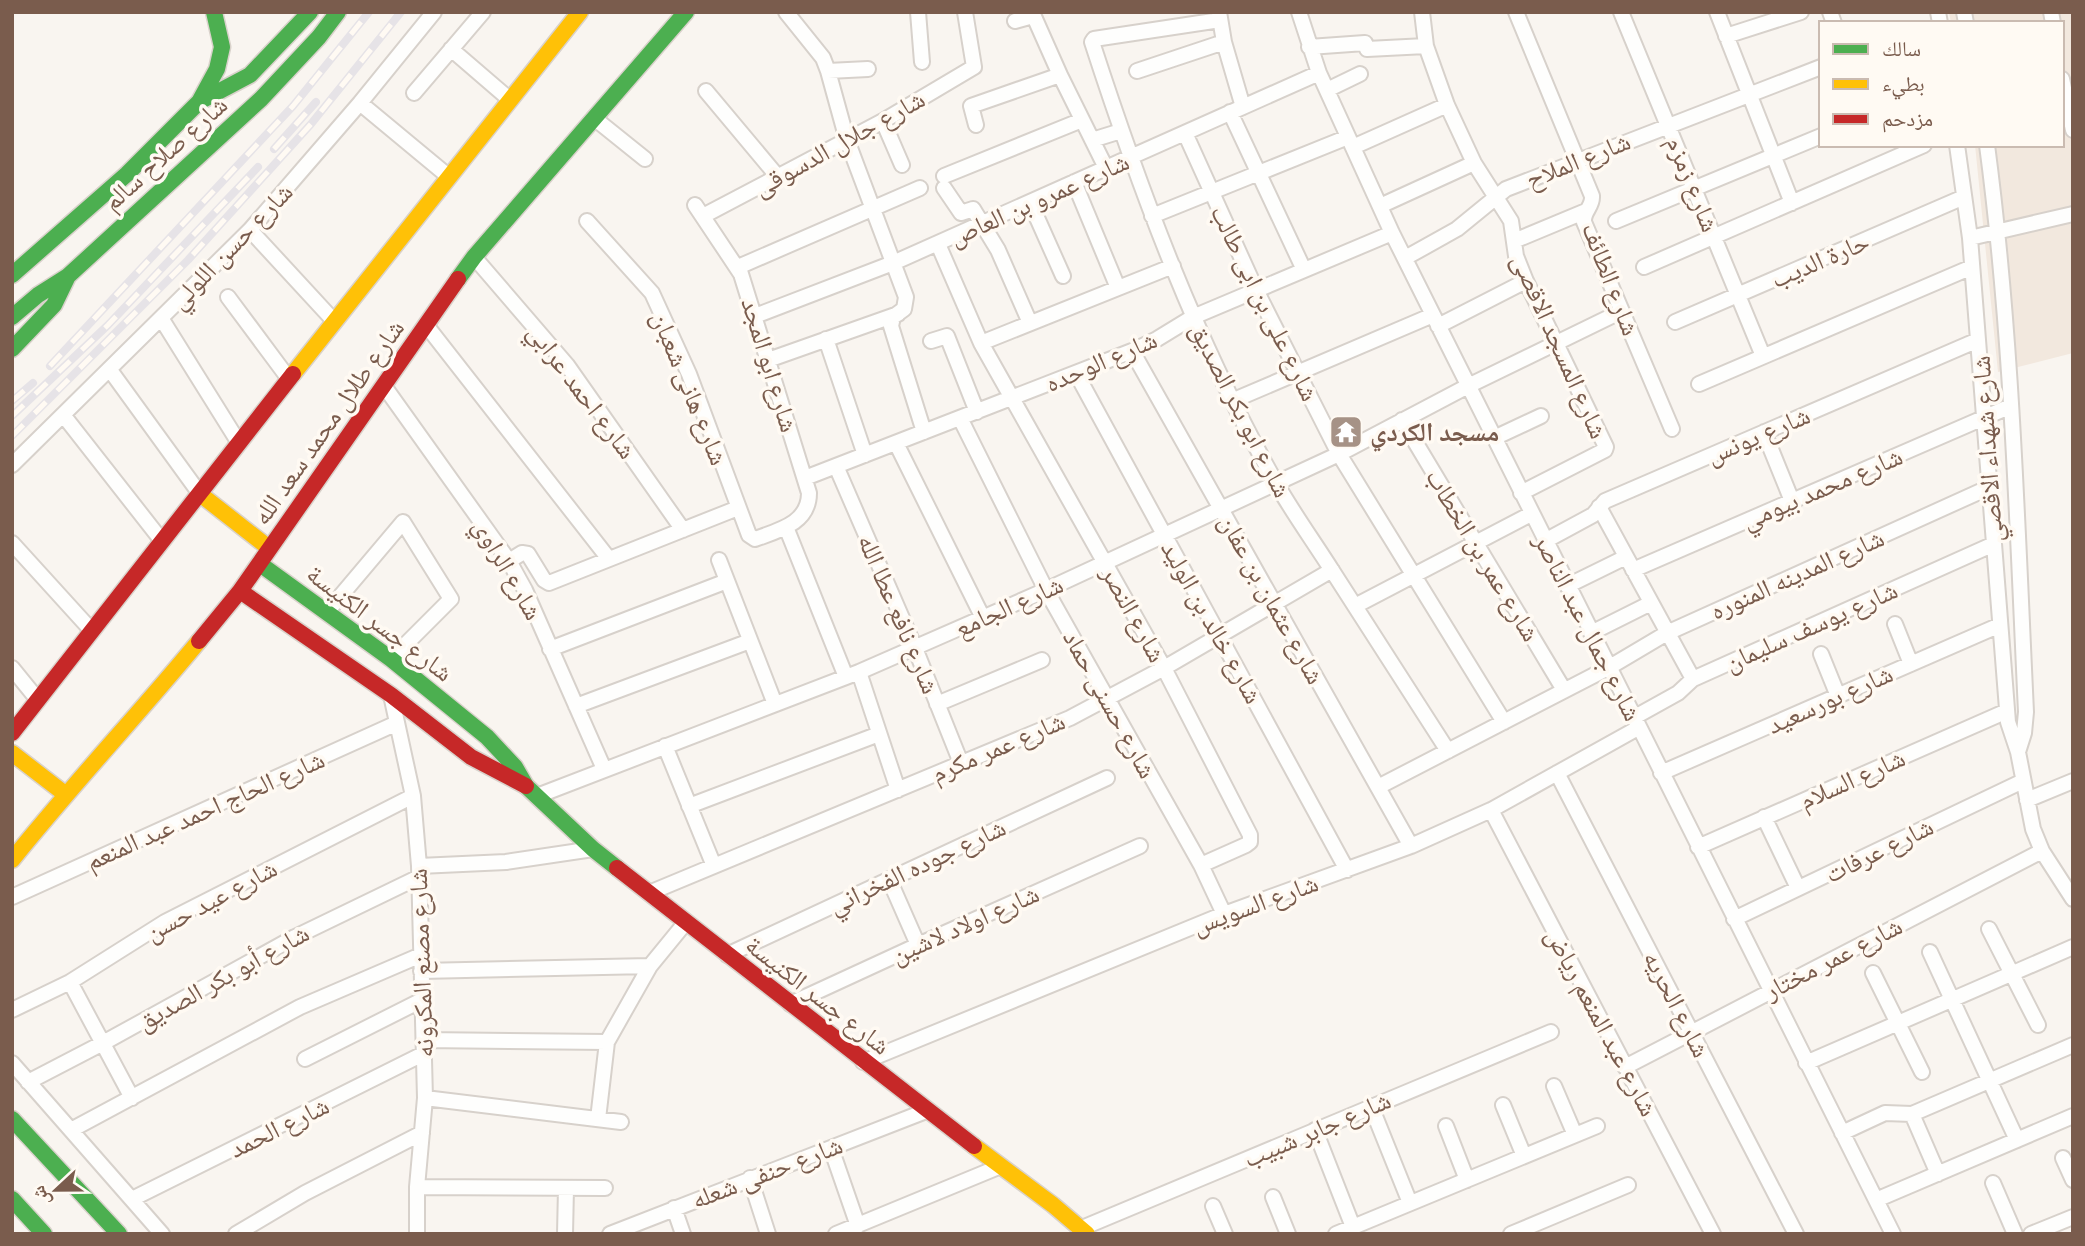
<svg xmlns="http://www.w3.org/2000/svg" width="2085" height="1246" viewBox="0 0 2085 1246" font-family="Cabin,'Noto Naskh Arabic',sans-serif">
  <rect width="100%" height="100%" fill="#f9f5f0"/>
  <!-- residential -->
  <path fill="#f2e8de" d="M 1949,12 L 2073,12 L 2073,353 L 1998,372 L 1975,145 L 2062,145 L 2062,23 L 1951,23 Z"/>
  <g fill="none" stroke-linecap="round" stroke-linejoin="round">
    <defs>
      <path id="street" d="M 786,12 L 823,58 L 828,71 L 847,140 L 906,297 L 904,309 L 893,317 L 891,326 L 924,432
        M 918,12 L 922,62
        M 1032,12 L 1060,75 L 1106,168
        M 1219,12 L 1224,42 L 1243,107
        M 1299,12 L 1319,73 L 1392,233 L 1893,1234
        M 1422,12 L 1426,46 L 1447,105 L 1474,163 L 1511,221 L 1516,256 L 1526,281 L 1606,447 L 1605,450 L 1521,493
        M 1516,12 L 1592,196 C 1593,207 1583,211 1584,222 L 1672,429
        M 1621,12 L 1763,356
        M 1717,12 L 1792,203
        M 1830,12 L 1834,23
        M 1938,12 L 1940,23
        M 1964,12 L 1966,23
        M 2051,12 L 2053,23
        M 1220,20 L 1094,39 L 1092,42 C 1141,193 1197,344 1276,483 C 1293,513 1314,542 1333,572 C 1371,632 1410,691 1448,751
        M 1015,21 L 1033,16
        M 1726,36 L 1801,12
        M 1309,47 L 1365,43 L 1367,49 L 1426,46
        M 451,49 L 509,99
        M 828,71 L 868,69
        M 1137,71 L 1224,42
        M 2062,79 L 2073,130
        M 1327,90 L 1360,74
        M 706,91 L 778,177
        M 414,93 L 483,12
        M 360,103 L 448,176
        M 1230,112 L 1304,270
        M 594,118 L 645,159
        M 883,121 L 902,165
        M 976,125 L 971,106 L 1060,75
        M 1185,133 L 1256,290 L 1339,454 L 1504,722
        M 1092,140 L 1121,131
        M 1957,145 L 1970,238 L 2008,722 L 2018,752 L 2033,829 L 2042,851 L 2073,899
        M 1987,145 C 2012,333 2017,523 2026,712 L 2024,733 L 2018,752
        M 1353,147 L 1447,105
        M 944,176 L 1082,120
        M 1074,182 L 1118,288
        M 944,188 L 961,213 L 973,209 L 998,250 L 1030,323
        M 1030,202 L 1063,276
        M 1380,206 L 1474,163
        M 703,216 L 883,121 L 974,67 L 965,12
        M 1152,216 L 1348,137
        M 587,221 L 652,293 L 689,374 L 749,535 L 755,539 C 780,530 809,523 809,493 L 741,274 L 695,205
        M 1616,221 L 1821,136
        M 250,230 L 334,321
        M 1970,238 L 2073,214
        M 1514,241 L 1586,211
        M 938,244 L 981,343 L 1164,668 L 1250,835 L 1250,842 L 1246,845 L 1201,865
        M 474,257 L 567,365 L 683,530
        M 1405,258 L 1457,229 L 1506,189 L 1821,67
        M 738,267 L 920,188
        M 1644,267 L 1924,145
        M 228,297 L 289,379
        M 755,316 L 893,263 L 1319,73
        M 161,318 L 239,443
        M 1675,322 L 1964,197
        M 426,325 L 609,559
        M 1438,326 L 1526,281
        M 826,339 L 865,455
        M 931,341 L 947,336 L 977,412
        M 981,343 L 1173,266
        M 1132,351 L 1411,846
        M 768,360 L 898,314
        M 110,370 L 200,494
        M 1076,373 L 1347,870
        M 1699,384 L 1972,267
        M 384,386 L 509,561 L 525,590 L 604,769
        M 1234,400 L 1433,315
        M 64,416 L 162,541
        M 960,418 L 1046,590 L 1201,865 L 1224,914
        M 1402,420 L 1564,690
        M 1764,432 L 1792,501
        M 1494,438 L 1541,416
        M 896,443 L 983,618
        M 12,465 L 250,230 L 360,103 L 434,12
        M 836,466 L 915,648 L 961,763
        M 805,478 L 1132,351 L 1157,339 L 1193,317 L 1392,233
        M 1599,507 L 1693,679
        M 786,527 L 846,677
        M 1545,541 L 1593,515 L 1605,501 L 1978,340
        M 12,543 L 92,631
        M 719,560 L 775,704
        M 509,561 L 522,553 L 528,554 L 544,580 L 549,583 L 738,508
        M 1633,570 L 2011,406
        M 1567,586 L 1626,557
        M 1355,606 L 1531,514
        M 327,612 L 403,522 L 451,599 L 391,659
        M 1895,624 L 1911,664
        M 1591,633 L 1651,603
        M 550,649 L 727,581
        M 1821,654 L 1838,696
        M 12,668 L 38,700
        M 859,672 L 898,790
        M 391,695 L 413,796 L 419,866 L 425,1098 L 417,1187 L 417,1234
        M 937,704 L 1042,660
        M 576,706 L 750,641
        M 1633,718 L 1678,693 L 1693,679 L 1994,544
        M 665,746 L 714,866
        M 1557,773 L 1796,1234
        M 1661,773 L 2000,625
        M 1378,787 L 1608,668 L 1667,633 L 1990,487
        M 537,796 L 859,672 L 1046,590 L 1339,454 L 1468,386 L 1622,311
        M 2027,800 L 2073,781
        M 689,806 L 879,734
        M 1491,810 L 1713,1234
        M 1764,817 L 1798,888
        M 1698,847 L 2007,711
        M 419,866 L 506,862 L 593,849
        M 889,879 L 918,945
        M 649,893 L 1070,718 L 1164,668 L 1332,570
        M 12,897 L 397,723
        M 1734,919 L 2023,781
        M 1989,929 L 2038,1025
        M 1930,952 L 2017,1140
        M 727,955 L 1107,778
        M 421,971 L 650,966
        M 1873,973 L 1922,1072
        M 70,982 L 132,1098
        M 790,1004 L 918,945 L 1140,846
        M 12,1010 L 70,982 L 165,922 L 413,796
        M 424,1040 L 607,1042
        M 305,1059 L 422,1000
        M 863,1062 L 1224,914 L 1411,846 L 1491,810 L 1638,728
        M 12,1063 L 162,1234
        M 1806,1063 L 2073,947
        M 1625,1067 L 2042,851
        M 28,1082 L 103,1043 L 295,937 L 419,877
        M 1554,1086 L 1575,1135
        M 425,1098 L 621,1122
        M 1503,1105 L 1524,1156
        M 1371,1106 L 1410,1203
        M 1912,1114 L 1938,1174
        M 598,1119 L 607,1042 L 650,966 L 686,922
        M 1446,1126 L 1467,1180
        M 71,1130 L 300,1007 L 421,955
        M 1315,1130 L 1353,1227
        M 1842,1133 L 1885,1113 L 1912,1114 L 2073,1045
        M 831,1148 L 858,1226
        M 2063,1158 L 2073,1180
        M 750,1178 L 768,1234
        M 1993,1183 L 2015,1234
        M 417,1187 L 605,1188
        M 1273,1197 L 1288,1234
        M 132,1199 L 425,1053
        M 1876,1200 L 2073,1116
        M 1213,1206 L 1225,1234
        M 674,1208 L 683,1234
        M 1082,1228 L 1551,1032
        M 236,1234 L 305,1193 L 422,1133
        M 565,1234 L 566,1188
        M 610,1234 L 926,1111
        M 836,1234 L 1001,1166
        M 1336,1234 L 1597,1126
        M 1511,1234 L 1628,1185
        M 2031,1234 L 2073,1217"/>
      <path id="fast" d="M 199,102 L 217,69 L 222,47 L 214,12
        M 12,275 L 127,174 L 199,102 L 250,75 L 310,12
        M 458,279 L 474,257 L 686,12
        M 12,317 L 38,295 L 68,276 L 261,99 L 319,37 L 338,12
        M 12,349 L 54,305 L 68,276
        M 260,564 L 391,659 L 487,737 L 515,767 L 526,786 L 593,849 L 617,868
        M 12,1119 L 119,1234
        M 12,1199 L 44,1234"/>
      <path id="slow" d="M 293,374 L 580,12
        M 200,494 L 269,548
        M 12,753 L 65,794
        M 12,860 C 72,785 138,715 199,641
        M 974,1146 L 1053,1205 L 1087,1234"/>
      <path id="jam" d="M 240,591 L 391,695 L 471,757 L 526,786
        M 199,641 L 240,591 L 458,279
        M 12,733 L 293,374
        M 617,868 L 974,1146"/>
    </defs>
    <!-- street casing -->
    <use href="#street" stroke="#d7d1cb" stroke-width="18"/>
    <!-- fast casing -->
    <use href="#fast" stroke="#d9d2cb" stroke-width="19"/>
    <!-- slow casing -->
    <use href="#slow" stroke="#d9d2cb" stroke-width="19"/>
    <!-- jam casing -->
    <use href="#jam" stroke="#d9d2cb" stroke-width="19"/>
    <!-- street -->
    <use href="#street" stroke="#fefefd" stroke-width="14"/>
    <!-- fast -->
    <use href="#fast" stroke="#4caf50" stroke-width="16"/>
    <!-- slow -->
    <use href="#slow" stroke="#ffc107" stroke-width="16"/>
    <!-- jam -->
    <use href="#jam" stroke="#c62828" stroke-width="16"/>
    <defs>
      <path id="rail" d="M 274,149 L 316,102
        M 50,366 L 293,106 L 369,12
        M 12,401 L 33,383
        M 12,416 L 108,325 L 258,167
        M 12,436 L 188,260 L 311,124 L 401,12"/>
    </defs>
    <!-- rail casing -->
    <use href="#rail" stroke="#e6e3e7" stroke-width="8"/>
    <!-- rail -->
    <use href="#rail" stroke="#fffaf3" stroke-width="5" stroke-dasharray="16" stroke-linecap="butt"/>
  </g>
  <!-- icons -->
  <defs>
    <symbol id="temple-square" viewBox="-11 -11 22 22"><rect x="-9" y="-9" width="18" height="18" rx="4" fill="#a69286" stroke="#fffaf3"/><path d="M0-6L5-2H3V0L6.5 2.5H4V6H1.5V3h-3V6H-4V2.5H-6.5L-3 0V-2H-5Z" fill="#fff"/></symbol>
  </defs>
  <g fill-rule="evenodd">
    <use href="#temple-square" x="1327" y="413" width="38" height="38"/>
  </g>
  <g text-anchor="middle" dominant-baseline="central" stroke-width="7" stroke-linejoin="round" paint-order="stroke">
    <!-- street labels -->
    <g font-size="26" fill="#7a5c4d" stroke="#fffaf3">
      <text transform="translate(839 143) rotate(-29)">شارع جلال الدسوقى</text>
      <text transform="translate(165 153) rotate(-42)">شارع صلاح سالم</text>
      <text transform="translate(1578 160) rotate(-22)">شارع الملاح</text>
      <text transform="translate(1693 184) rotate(68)">شارع زمزم</text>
      <text transform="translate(1039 199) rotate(-24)">شارع عمرو بن العاص</text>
      <text transform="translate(231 246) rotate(-46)">شارع حسن اللولي</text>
      <text transform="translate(1820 260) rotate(-23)">حارة الديب</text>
      <text transform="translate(1611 279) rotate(69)">شارع الطائف</text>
      <text transform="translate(1265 303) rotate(64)">شارع على بن ابى طالب</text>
      <text transform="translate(1560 346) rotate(66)">شارع المسجد الاقصى</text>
      <text transform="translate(1101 361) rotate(-23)">شارع الوحده</text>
      <text transform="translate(770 365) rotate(73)">شارع ابو المجد</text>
      <text transform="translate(690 388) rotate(68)">شارع هانى شعبان</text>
      <text transform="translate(582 391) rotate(53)">شارع احمد عرابي</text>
      <text transform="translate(1241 410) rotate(63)">شارع ابو بكر الصديق</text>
      <text transform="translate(328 422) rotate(-55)">شارع طلال محمد سعد الله</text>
      <text transform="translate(1758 435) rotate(-23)">شارع يونس</text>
      <text transform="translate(1987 449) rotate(-94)">شارع شهداء الاقصي</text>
      <text transform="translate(1822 488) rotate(-23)">شارع محمد بيومي</text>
      <text transform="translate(1483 555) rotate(59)">شارع عمر بن الخطاب</text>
      <text transform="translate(508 569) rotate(60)">شارع الراوي</text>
      <text transform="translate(1797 574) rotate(-24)">شارع المدينه المنوره</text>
      <text transform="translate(1272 599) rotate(61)">شارع عثمان بن عفان</text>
      <text transform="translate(1009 606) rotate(-24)">شارع الجامع</text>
      <text transform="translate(899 614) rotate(67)">شارع نافع عطا الله</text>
      <text transform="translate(1134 614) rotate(61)">شارع النصر</text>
      <text transform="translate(1212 622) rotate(61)">شارع خالد بن الوليد</text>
      <text transform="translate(380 623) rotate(37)">شارع جسر الكنيسة</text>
      <text transform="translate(1811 626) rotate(-24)">شارع يوسف سليمان</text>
      <text transform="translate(1588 627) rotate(63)">شارع جمال عبد الناصر</text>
      <text transform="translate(1830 699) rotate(-24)">شارع بورسعيد</text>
      <text transform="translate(1110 704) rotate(61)">شارع حسنى حماد</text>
      <text transform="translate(998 747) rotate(-23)">شارع عمر مكرم</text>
      <text transform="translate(1852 779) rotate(-24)">شارع السلام</text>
      <text transform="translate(205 810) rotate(-24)">شارع الحاج احمد عبد المنعم</text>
      <text transform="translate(1879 850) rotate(-26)">شارع عرفات</text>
      <text transform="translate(917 866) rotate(-25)">شارع جوده الفخراني</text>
      <text transform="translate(211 900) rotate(-28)">شارع عيد حسن</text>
      <text transform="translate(1255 904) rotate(-20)">شارع السويس</text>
      <text transform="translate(965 924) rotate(-24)">شارع اولاد لاشين</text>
      <text transform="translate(1833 958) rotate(-27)">شارع عمر مختار</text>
      <text transform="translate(421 963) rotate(-92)">شارع مصنع المكرونه</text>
      <text transform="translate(223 977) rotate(-29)">شارع أبو بكر الصديق</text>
      <text transform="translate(818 995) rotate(38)">شارع جسر الكنيسة</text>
      <text transform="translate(1677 1004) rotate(63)">شارع الحريه</text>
      <text transform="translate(1602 1022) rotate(62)">شارع عبد المنعم رياض</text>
      <text transform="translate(279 1127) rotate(-26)">شارع الحمد</text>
      <text transform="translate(1317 1129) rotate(-23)">شارع جابر شبيب</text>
      <text transform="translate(767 1172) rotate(-21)">شارع حنفى شعله</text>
    </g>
    <!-- poi labels -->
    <g font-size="26" font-weight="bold" fill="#7a5c4d" stroke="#fffaf3" text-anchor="start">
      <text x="1370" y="432">مسجد الكردي</text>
    </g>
  </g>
  <!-- border -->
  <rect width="2085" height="1246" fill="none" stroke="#7a5c4d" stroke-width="28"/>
  <!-- legend -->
  <rect x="1819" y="21" width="245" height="126" fill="#fffaf3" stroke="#cabbb1" stroke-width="2"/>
  <rect x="1833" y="44" width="35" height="10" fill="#4caf50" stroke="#cabbb1" stroke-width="2"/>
  <text x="1882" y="56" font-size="21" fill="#7a5c4d">سالك</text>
  <rect x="1833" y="79" width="35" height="10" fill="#ffc107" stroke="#cabbb1" stroke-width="2"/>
  <text x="1882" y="91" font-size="21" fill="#7a5c4d">بطيء</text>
  <rect x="1833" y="114" width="35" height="10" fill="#c62828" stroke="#cabbb1" stroke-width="2"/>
  <text x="1882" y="126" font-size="21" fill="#7a5c4d">مزدحم</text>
  <!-- north arrow -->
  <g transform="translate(56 1190) rotate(248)" stroke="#fffaf3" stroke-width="5" paint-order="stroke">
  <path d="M0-5L12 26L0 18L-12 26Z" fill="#7a5c4d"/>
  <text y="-10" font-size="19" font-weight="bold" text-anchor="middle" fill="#7a5c4d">ش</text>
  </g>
</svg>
